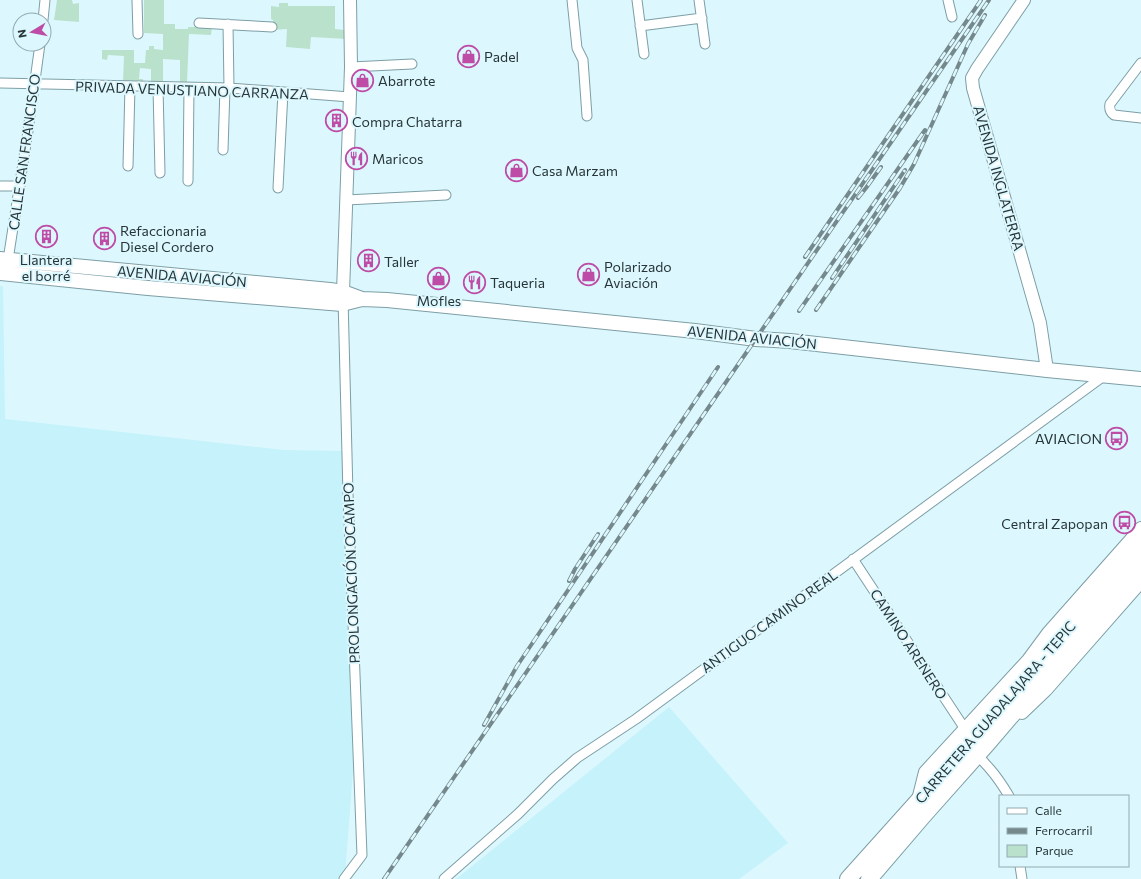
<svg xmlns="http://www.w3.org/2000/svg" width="1141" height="879" viewBox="0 0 1141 879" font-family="Commissioner,sans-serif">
  <rect width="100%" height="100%" fill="#dcf8fe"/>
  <!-- built -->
  <path fill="#c5f2fb" d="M 0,286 L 3,286 L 5,419 L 284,450 L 346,451 L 357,719 L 345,875 L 342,879 L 0,879 Z
    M 669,707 L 788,843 L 739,879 L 456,879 Z"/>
  <!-- green -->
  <path fill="#bae1cc" d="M 57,0 L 72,0 L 73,4 L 79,3 L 79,22 L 54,20 Z
    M 144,0 L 164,0 L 164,24 L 175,24 L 175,29 L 188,29 L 188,27 L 212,27 L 211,35 L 189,34 L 187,83 L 180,83 L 180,60 L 163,59 L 163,82 L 151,82 L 151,69 L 140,68 L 139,79 L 143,79 L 143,82 L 123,82 L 124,56 L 108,55 L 107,60 L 102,59 L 102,50 L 134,50 L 134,63 L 145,63 L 146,50 L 149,50 L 149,46 L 154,46 L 154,49 L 163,50 L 163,34 L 144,33 Z
    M 279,3 L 288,3 L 288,6 L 335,6 L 335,29 L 345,30 L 347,39 L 311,37 L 310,49 L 286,47 L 287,29 L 273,30 L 273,20 L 271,19 L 271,6 L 279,7 Z"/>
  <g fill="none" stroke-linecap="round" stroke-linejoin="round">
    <defs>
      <path id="street" d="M 137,0 L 138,34
        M 572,0 L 577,48 L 583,60 L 587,116
        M 637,0 L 644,54
        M 699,0 L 705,44
        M 948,0 L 952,17
        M 43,20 L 45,0
        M 199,23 L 272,27
        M 228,24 L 229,88
        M 640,26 L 702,18
        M 1141,63 L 1110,104 C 1109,109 1110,112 1114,115 L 1141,118
        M 351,67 L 412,64
        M 0,83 L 229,88 L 350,97
        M 158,87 L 160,173
        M 223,150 L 225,88
        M 128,166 L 130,86
        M 188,181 L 189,88
        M 0,186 L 20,186
        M 278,188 L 283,92
        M 346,200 L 446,195
        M 8,260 L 28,131 L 40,44
        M 343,298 L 348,494 L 362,855 L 344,879
        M 853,559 L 965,729
        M 978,754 C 981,760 986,764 990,769 C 998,778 1003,786 1009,796
        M 1020,866 L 1022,879
        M 444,879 L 518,814 L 553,779 L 577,758 L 636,719 L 1105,375"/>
      <path id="secondary" d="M 1024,0 L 977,69 L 972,78 L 973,88 L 1040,323 L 1047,370
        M 343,292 L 351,67 L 350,0
        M 1022,713 L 1046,690 L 1141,582
        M 918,800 L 925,772 L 1028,660 L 1048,633 L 1141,528"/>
      <path id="primary" d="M 0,259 L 330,290 L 343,292 L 362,299 L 387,300 L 695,331 L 756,339 L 790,341 L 1047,370 L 1141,379
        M 0,273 L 148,288 L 342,304 L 362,299"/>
      <path id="highway" d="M 848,879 L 918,801 L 1141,545
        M 869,879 L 923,816 L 987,744 L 1141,564"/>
    </defs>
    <!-- street casing -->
    <use href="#street" stroke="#7d9ea5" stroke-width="11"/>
    <!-- secondary casing -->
    <use href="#secondary" stroke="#7d9ea5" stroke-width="14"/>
    <!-- primary casing -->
    <use href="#primary" stroke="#7d9ea5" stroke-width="16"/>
    <!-- highway casing -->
    <use href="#highway" stroke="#7d9ea5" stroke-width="18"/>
    <!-- street -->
    <use href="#street" stroke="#fff" stroke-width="9"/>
    <!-- secondary -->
    <use href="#secondary" stroke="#fff" stroke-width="12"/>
    <!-- primary -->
    <use href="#primary" stroke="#fff" stroke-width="14"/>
    <!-- highway -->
    <use href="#highway" stroke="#fff" stroke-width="16"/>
    <defs>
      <path id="rail" d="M 858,198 L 866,188 L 881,167
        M 805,257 L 981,0
        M 832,278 L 905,170
        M 816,310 L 900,188 L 914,164 L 968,44 L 985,15
        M 799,311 L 925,130
        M 569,581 L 575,569 L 598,534
        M 484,725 L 517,666 L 718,367
        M 384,879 L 989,0"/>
    </defs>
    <!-- rail casing -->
    <use href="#rail" stroke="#75898d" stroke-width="4"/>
    <!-- rail -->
    <use href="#rail" stroke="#dcf8fe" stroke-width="2.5" stroke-dasharray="8" stroke-linecap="butt"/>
  </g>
  <!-- icons -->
  <defs>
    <symbol id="shop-ring" viewBox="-11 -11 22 22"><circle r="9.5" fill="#dcf8fe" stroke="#be4ca7" stroke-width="1.5"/><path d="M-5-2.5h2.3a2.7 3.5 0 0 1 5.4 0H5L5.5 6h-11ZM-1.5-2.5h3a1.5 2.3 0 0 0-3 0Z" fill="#be4ca7"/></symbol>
    <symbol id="building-ring" viewBox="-11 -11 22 22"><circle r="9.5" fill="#dcf8fe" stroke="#be4ca7" stroke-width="1.5"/><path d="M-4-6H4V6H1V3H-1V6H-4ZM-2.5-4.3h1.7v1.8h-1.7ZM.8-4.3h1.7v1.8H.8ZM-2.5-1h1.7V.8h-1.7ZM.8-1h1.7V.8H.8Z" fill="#be4ca7"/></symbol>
    <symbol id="restaurant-ring" viewBox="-11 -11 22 22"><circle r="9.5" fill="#dcf8fe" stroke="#be4ca7" stroke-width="1.5"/><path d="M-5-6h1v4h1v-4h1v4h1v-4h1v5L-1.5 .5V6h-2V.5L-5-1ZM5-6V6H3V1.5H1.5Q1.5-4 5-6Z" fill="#be4ca7"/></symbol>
    <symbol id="bus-ring" viewBox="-11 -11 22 22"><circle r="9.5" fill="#dcf8fe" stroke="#be4ca7" stroke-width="1.5"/><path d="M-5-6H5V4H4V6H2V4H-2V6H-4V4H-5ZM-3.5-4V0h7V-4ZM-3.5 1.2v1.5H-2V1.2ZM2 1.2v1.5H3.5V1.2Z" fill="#be4ca7"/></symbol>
  </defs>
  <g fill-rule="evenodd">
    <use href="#shop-ring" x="456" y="44" width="25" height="25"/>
    <use href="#shop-ring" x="350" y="68" width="25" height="25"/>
    <use href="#building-ring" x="324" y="108" width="25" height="25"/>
    <use href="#restaurant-ring" x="344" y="146" width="25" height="25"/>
    <use href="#shop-ring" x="504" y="158" width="25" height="25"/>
    <use href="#building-ring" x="34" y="224" width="25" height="25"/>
    <use href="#building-ring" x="92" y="226" width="25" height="25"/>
    <use href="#building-ring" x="356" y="248" width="25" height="25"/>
    <use href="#shop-ring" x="576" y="262" width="25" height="25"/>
    <use href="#shop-ring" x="426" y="266" width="25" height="25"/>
    <use href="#restaurant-ring" x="462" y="270" width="25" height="25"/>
    <use href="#bus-ring" x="1104" y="426" width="25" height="25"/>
    <use href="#bus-ring" x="1112" y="510" width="25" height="25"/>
  </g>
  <g text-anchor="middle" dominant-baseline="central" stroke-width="4" stroke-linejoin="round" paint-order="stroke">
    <!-- poi labels -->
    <g font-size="14" fill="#273538" stroke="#dcf8fe" text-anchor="start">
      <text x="484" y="56">Padel</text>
      <text x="378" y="80">Abarrote</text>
      <text x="352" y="121">Compra Chatarra</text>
      <text x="372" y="158">Maricos</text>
      <text x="532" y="170">Casa Marzam</text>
      <text x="120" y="230">Refaccionaria<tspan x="120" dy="16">Diesel Cordero</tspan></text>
      <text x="46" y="259" text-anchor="middle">Llantera<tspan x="46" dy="16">el borré</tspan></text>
      <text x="384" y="261">Taller</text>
      <text x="604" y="266">Polarizado<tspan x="604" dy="16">Aviación</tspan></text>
      <text x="490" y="282">Taqueria</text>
      <text x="439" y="300" text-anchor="middle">Mofles</text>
      <text x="1102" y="438" text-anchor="end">AVIACION</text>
      <text x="1108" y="523" text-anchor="end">Central Zapopan</text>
    </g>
    <!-- street labels -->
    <g font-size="14" fill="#273538" stroke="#dcf8fe">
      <text transform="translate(192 90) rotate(2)">PRIVADA VENUSTIANO CARRANZA</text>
      <text transform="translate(24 152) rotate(-82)">CALLE SAN FRANCISCO</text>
      <text transform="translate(999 178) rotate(74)">AVENIDA INGLATERRA</text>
      <text transform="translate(182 276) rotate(5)">AVENIDA AVIACIÓN</text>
      <text transform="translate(752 337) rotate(6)">AVENIDA AVIACIÓN</text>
      <text transform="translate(351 573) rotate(-92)">PROLONGACIÓN OCAMPO</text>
      <text transform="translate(769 621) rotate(-36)">ANTIGUO CAMINO REAL</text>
      <text transform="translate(909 644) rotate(57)">CAMINO ARENERO</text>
      <text transform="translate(995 712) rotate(-49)">CARRETERA GUADALAJARA - TEPIC</text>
    </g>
  </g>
  <!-- legend -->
  <rect x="999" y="795" width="130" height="72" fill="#dcf8fe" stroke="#94aaaf"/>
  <rect x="1007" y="808" width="20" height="6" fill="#ffffff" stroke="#94aaaf"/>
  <text x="1035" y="815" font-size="12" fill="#273538">Calle</text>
  <rect x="1007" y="828" width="20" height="6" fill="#75898d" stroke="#94aaaf"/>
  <text x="1035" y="835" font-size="12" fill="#273538">Ferrocarril</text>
  <rect x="1007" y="845" width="20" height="12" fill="#bae1cc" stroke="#94aaaf"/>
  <text x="1035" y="855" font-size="12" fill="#273538">Parque</text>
  <!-- north arrow -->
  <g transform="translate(32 32) rotate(260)"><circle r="19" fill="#dcf8fe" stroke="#94aaaf"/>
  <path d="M0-3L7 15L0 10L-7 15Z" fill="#be4ca7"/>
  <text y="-6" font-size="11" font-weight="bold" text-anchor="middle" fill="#273538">N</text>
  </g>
</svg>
